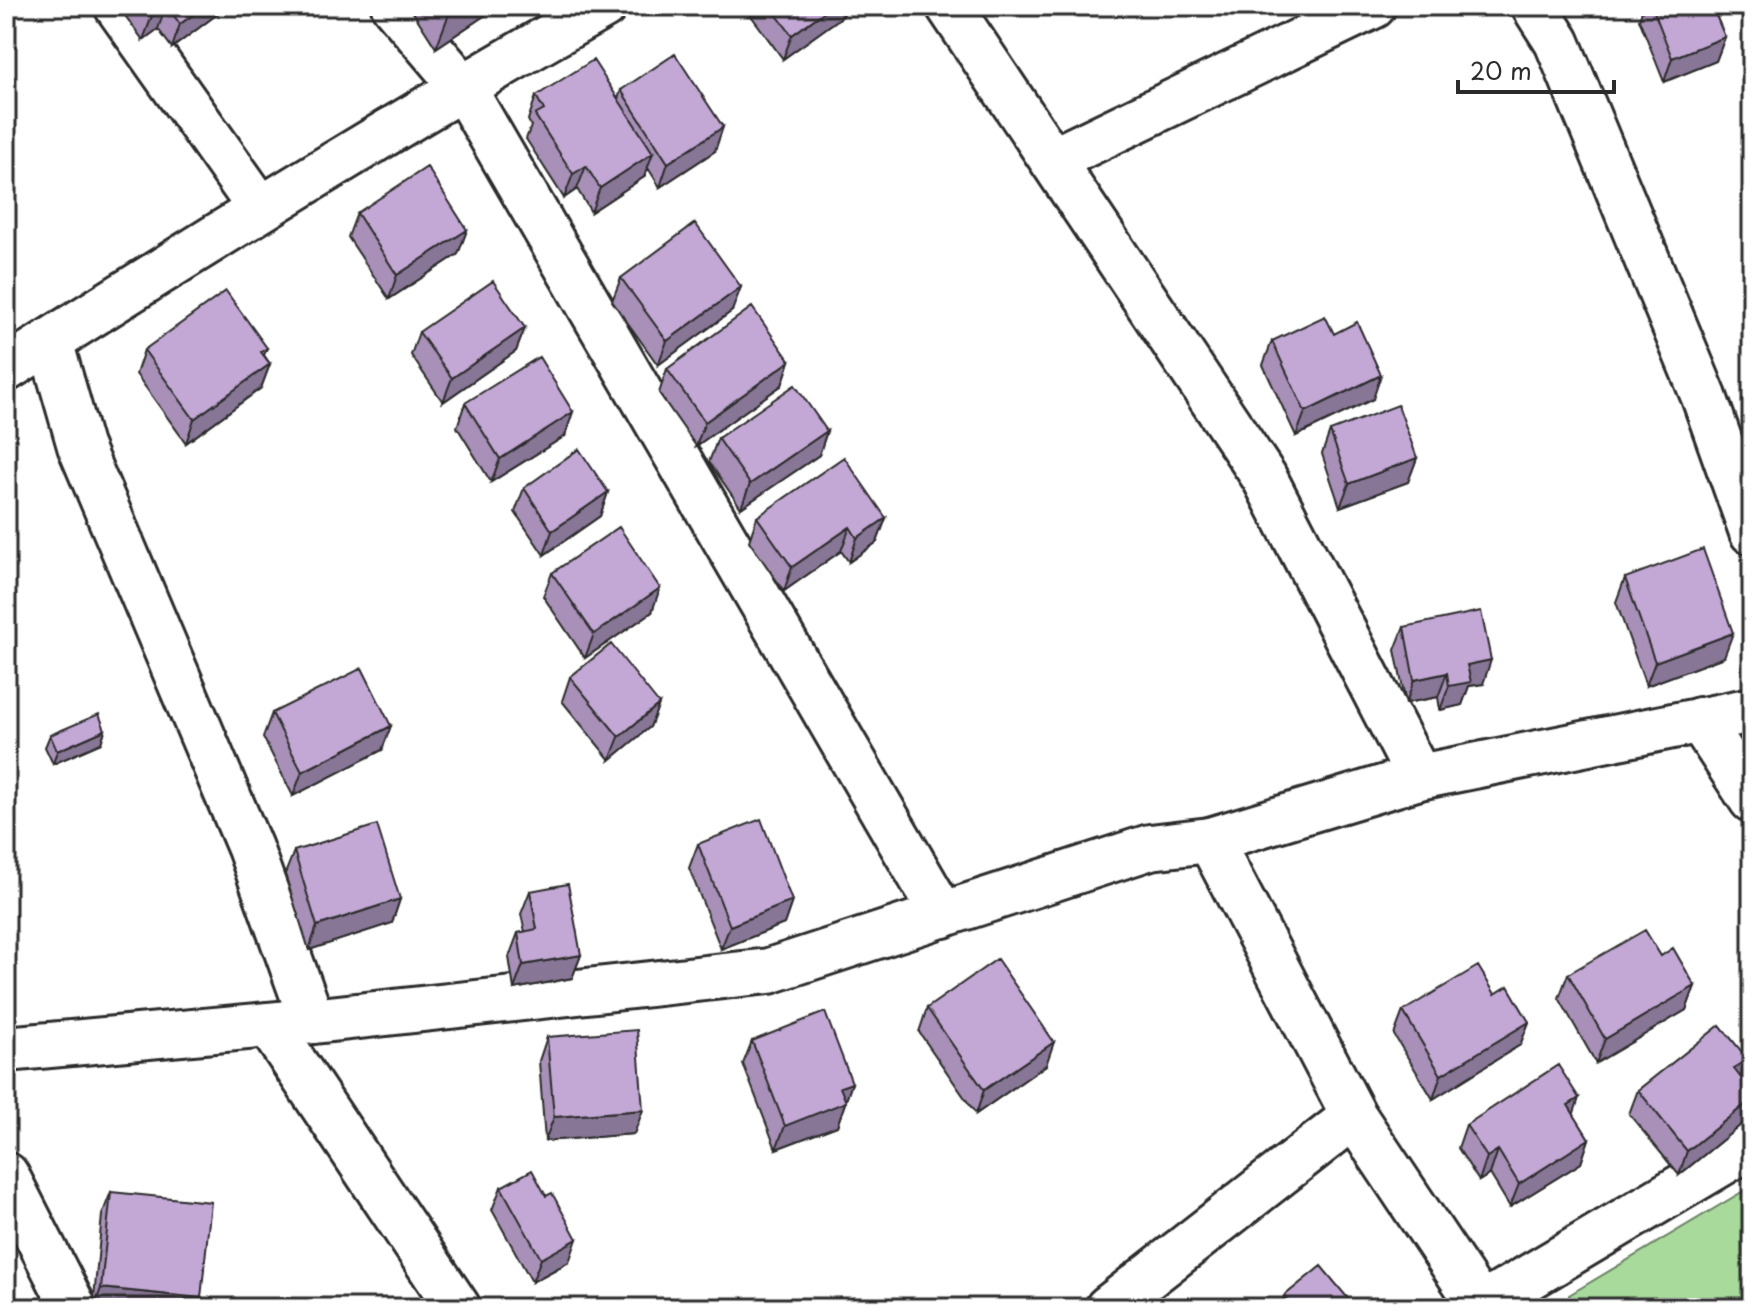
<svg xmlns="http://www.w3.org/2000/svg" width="1758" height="1314" viewBox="0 0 1758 1314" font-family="'Playpen Sans',sans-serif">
  <rect width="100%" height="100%" fill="#fff"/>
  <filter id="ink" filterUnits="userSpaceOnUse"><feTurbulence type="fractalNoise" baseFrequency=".0125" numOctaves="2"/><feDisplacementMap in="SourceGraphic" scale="16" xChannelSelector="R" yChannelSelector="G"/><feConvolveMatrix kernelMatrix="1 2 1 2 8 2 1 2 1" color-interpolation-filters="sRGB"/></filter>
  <g filter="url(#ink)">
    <!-- green -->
    <path fill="#a8da9c" stroke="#6a8264" stroke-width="2" d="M 1752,1186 L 1752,1308 L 1569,1308 L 1569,1295 Z"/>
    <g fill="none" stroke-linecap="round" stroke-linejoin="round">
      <defs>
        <path id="street" d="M 117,6 L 260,208
          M 394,6 L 462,86 L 943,915
          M 949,6 L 1264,477 L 1419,777
          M 1534,6 L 1557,42 L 1704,397 L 1752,532
          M 1053,160 L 1373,6
          M 6,369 L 50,341
          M 1700,720 L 1752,800
          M 1210,840 L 1354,1116 L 1482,1308
          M 312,1021 L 250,848 L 80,446 L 50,341 C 232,226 416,112 604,6
          M 269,1025 L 458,1308
          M 6,1175 L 74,1308
          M 1481,1306 L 1752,1145
          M 1108,1308 L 1354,1116"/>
        <path id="secondary" d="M 6,1049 L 312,1021 L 769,971 L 1150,847 L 1210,840 L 1419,777 L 1752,710"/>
      </defs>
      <!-- street casing -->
      <use href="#street" stroke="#2b2b2b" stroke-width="50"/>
      <!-- secondary casing -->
      <use href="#secondary" stroke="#2b2b2b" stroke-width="50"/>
      <!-- street -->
      <use href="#street" stroke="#fff" stroke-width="44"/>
      <!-- secondary -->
      <use href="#secondary" stroke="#fff" stroke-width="44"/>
    </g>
    <!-- wall -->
    <path fill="#a890b8" stroke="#2b2b2b" stroke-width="2" d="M 118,6 L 228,6 L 172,48 L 158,29 L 143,40 Z
      M 409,6 L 499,6 L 436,48 Z
      M 744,6 L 846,6 L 843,16 L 783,59 Z
      M 1644,6 L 1712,6 L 1725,37 L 1716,61 L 1664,82 L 1639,19 Z
      M 621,90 L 715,151 L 660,187 L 648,168 L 644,177 L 591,212 L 577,189 L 564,198 L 526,139 L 531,126 L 528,120 L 536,96 L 618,99 Z
      M 357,213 L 467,230 L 458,254 L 389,299 L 348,237 Z
      M 621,278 L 732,311 L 658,365 L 612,301 Z
      M 525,328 L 516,351 L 443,402 L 411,355 L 419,332 Z
      M 1334,334 L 1373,399 L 1296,436 L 1263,365 L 1272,341 Z
      M 267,348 L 264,355 L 270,364 L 261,388 L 186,443 L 136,374 L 144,350 Z
      M 790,361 L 782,385 L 696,446 L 659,393 L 667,369 Z
      M 465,403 L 565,436 L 491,482 L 457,427 Z
      M 827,431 L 819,455 L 741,508 L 709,462 L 718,438 Z
      M 1330,431 L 1417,458 L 1408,482 L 1340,507 L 1322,454 Z
      M 524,488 L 608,492 L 600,516 L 544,555 L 515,512 Z
      M 757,517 L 886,518 L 877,542 L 849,562 L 841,551 L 784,591 L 749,541 Z
      M 552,573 L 652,612 L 585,658 L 543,596 Z
      M 1625,578 L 1724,657 L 1646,686 L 1616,602 Z
      M 1404,627 L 1483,684 L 1469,686 L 1462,705 L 1440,710 L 1438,697 L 1406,703 L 1395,650 Z
      M 570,677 L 659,704 L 650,727 L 610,760 L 562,701 Z
      M 272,713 L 382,750 L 293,796 L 263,737 Z
      M 105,730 L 101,743 L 53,764 L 45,747 L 50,735 Z
      M 698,844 L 792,901 L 784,924 L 721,949 L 689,868 Z
      M 294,851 L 400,899 L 392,923 L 309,950 L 285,874 Z
      M 530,891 L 581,955 L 572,978 L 514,989 L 509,957 L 518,933 L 525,932 L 521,914 Z
      M 1661,956 L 1695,986 L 1686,1010 L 1596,1063 L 1559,998 L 1568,974 Z
      M 1495,994 L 1529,1022 L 1520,1045 L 1433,1099 L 1394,1035 L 1403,1011 Z
      M 927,1008 L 1046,1065 L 976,1114 L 919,1032 Z
      M 547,1037 L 634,1134 L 545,1141 L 539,1061 Z
      M 752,1041 L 852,1083 L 837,1126 L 776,1149 L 743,1064 Z
      M 1740,1077 L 1747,1120 L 1679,1175 L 1629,1114 L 1638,1090 Z
      M 1573,1114 L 1589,1139 L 1581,1163 L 1510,1207 L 1490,1174 L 1479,1181 L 1458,1148 L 1466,1125 Z
      M 501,1187 L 569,1262 L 532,1282 L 492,1210 Z
      M 111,1192 L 201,1298 L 198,1308 L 93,1308 L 102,1215 Z
      M 1284,1296 L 1356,1308 L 1280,1308 Z"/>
    <!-- shaded-wall -->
    <path fill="#887696" stroke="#2b2b2b" stroke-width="2" d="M 166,6 L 158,29 L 143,40 L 152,16 Z
      M 205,6 L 228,6 L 172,48 L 180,24 Z
      M 461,6 L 499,6 L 436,48 L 449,14 Z
      M 832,6 L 846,6 L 843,16 L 783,59 L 792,35 Z
      M 1725,37 L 1716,61 L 1664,82 L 1672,58 Z
      M 723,127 L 715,151 L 660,187 L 668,163 Z
      M 653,153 L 644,177 L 591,212 L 600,188 Z
      M 586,166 L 577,189 L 564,198 L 573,174 Z
      M 467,230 L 458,254 L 389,299 L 397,275 Z
      M 741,287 L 732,311 L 658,365 L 667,341 Z
      M 525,328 L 516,351 L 443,402 L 452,378 Z
      M 790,361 L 782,385 L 696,446 L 705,422 Z
      M 270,364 L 261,388 L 186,443 L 194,419 Z
      M 1381,375 L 1373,399 L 1296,436 L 1305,412 Z
      M 573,412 L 565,436 L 491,482 L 500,459 Z
      M 827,431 L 819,455 L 741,508 L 750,484 Z
      M 1417,458 L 1408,482 L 1340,507 L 1349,484 Z
      M 608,492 L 600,516 L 544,555 L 552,531 Z
      M 886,518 L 877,542 L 849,562 L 857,538 Z
      M 850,527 L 841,551 L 784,591 L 792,567 Z
      M 660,588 L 652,612 L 585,658 L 594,634 Z
      M 1733,633 L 1724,657 L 1646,686 L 1655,662 Z
      M 1491,660 L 1483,684 L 1469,686 L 1462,705 L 1440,710 L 1449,686 L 1467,665 Z
      M 1447,673 L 1438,697 L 1406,703 L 1414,680 Z
      M 659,704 L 650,727 L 610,760 L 619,737 Z
      M 391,726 L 382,750 L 293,796 L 302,772 Z
      M 105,730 L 101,743 L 53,764 L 57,751 Z
      M 400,899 L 392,923 L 309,950 L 317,926 Z
      M 792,901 L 784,924 L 721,949 L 730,926 Z
      M 581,955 L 572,978 L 514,989 L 523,965 Z
      M 1695,986 L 1686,1010 L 1596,1063 L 1605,1039 Z
      M 1529,1022 L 1520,1045 L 1433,1099 L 1441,1075 Z
      M 1054,1042 L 1046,1065 L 976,1114 L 984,1090 Z
      M 1747,1058 L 1739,1082 L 1734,1069 Z
      M 852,1083 L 837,1126 L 776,1149 L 785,1126 L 840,1087 Z
      M 1579,1098 L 1571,1122 L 1568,1105 Z
      M 1752,1099 L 1752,1106 L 1747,1120 L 1679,1175 L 1687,1151 Z
      M 643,1110 L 634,1134 L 545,1141 L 554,1117 Z
      M 1589,1139 L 1581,1163 L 1510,1207 L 1519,1184 Z
      M 1498,1150 L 1490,1174 L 1479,1181 L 1487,1157 Z
      M 577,1239 L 569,1262 L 532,1282 L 541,1259 Z
      M 101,1288 L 201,1298 L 198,1308 L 94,1308 Z"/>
    <!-- building -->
    <path fill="#c3a8d6" stroke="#2b2b2b" stroke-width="2" d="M 144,6 L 166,6 L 152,16 Z
      M 167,6 L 205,6 L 180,24 Z
      M 443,6 L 461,6 L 449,14 Z
      M 770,6 L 832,6 L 792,35 Z
      M 1652,6 L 1712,6 L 1725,37 L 1672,58 Z
      M 675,54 L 723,127 L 668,163 L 621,90 Z
      M 593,60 L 653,153 L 600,188 L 586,166 L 573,174 L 535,115 L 544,110 L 536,96 Z
      M 427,167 L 467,230 L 397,275 L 357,213 Z
      M 695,223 L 741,287 L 667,341 L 621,278 Z
      M 493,281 L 525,328 L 452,378 L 419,332 Z
      M 226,291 L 267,348 L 261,352 L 270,364 L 194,419 L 144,350 Z
      M 752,307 L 790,361 L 705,422 L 667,369 Z
      M 1325,316 L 1334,334 L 1357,322 L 1381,375 L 1305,412 L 1272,341 Z
      M 539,357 L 573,412 L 500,459 L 465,403 Z
      M 795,385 L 827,431 L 750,484 L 718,438 Z
      M 1398,405 L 1417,458 L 1349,484 L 1330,431 Z
      M 579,449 L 608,492 L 552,531 L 524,488 Z
      M 844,457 L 886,518 L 857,538 L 850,527 L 792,567 L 757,517 Z
      M 619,527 L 660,588 L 594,634 L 552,573 Z
      M 1703,549 L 1733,633 L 1655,662 L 1625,578 Z
      M 1481,611 L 1491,660 L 1467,665 L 1471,682 L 1449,686 L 1447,673 L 1414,680 L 1404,627 Z
      M 611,644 L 659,704 L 619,737 L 570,677 Z
      M 362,668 L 391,726 L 302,772 L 272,713 Z
      M 99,714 L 105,730 L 57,751 L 50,735 Z
      M 761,819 L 792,901 L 730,926 L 698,844 Z
      M 377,825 L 400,899 L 317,926 L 294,851 Z
      M 568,884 L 581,955 L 523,965 L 518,933 L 537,929 L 530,891 Z
      M 1645,930 L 1661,956 L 1673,948 L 1695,986 L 1605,1039 L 1568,974 Z
      M 997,959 L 1054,1042 L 984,1090 L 927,1008 Z
      M 1478,966 L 1495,994 L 1508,986 L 1529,1022 L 1441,1075 L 1403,1011 Z
      M 825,1012 L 852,1083 L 840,1087 L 846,1102 L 785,1126 L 752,1041 Z
      M 1720,1025 L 1747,1058 L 1734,1069 L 1752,1092 L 1752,1099 L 1687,1151 L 1638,1090 Z
      M 637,1030 L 643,1110 L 554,1117 L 547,1037 Z
      M 1558,1065 L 1579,1098 L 1568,1105 L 1589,1139 L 1519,1184 L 1498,1150 L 1487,1157 L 1466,1125 Z
      M 532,1170 L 546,1196 L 552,1193 L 577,1239 L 541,1259 L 501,1187 Z
      M 111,1192 L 211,1202 L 201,1298 L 101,1288 Z
      M 1321,1266 L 1356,1308 L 1287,1308 L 1291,1305 L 1284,1296 Z"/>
  </g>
  <!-- margin -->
  <rect width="1758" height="1314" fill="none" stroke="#fff" stroke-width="32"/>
  <rect x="16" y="16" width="1726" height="1282" fill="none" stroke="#2b2b2b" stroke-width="3" filter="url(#ink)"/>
  <!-- scale -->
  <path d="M1458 80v12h156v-12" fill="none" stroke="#2b2b2b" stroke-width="4"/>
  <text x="1470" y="80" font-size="24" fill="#2b2b2b" stroke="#ffffff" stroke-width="6" paint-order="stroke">20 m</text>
</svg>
